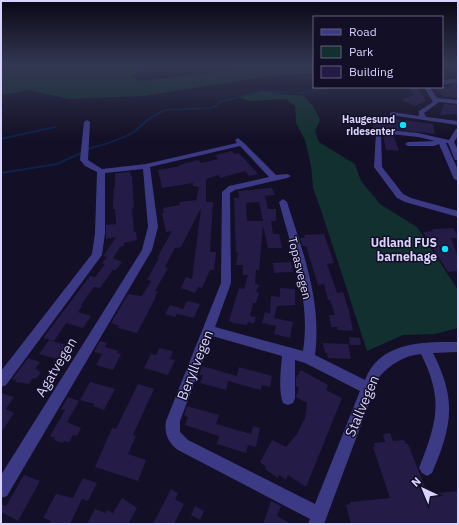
<svg xmlns="http://www.w3.org/2000/svg" width="459" height="525" viewBox="0 0 459 525" font-family="'IBM Plex Sans',sans-serif">
  <rect width="100%" height="100%" fill="#130f26"/>
  <!-- green -->
  <path fill="#12302f" d="M 1,65 L 152,65 L 133,76 L 139,81 L 227,71 L 250,65 L 314,65 L 314,73 L 275,75 L 144,96 L 69,99 L 29,90 L 1,95 Z
    M 260,91 L 304,96 L 313,106 L 320,120 L 315,131 L 319,142 L 355,164 L 361,181 L 380,204 L 417,227 L 458,290 L 458,328 L 435,334 L 403,335 L 367,351 L 321,210 L 313,188 L 311,166 L 305,140 L 296,123 L 295,106 L 286,99 L 250,101 L 237,97 Z"/>
  <g fill="none" stroke-linecap="round" stroke-linejoin="round">
    <!-- stream-far1 -->
    <path stroke="#0c2248" stroke-width="1.5" d="M 150,118 L 165,110 L 210,108 L 217,106 L 219,102 L 262,91 L 305,93 L 330,87"/>
    <!-- stream -->
    <path stroke="#0c2248" stroke-width="2" d="M 1,139 L 55,127
      M 87,149 C 103,145 118,141 132,133 C 139,129 144,122 152,117
      M 1,173 L 57,164 L 83,152"/>
  </g>
  <!-- building -->
  <path fill="#241b47" fill-rule="evenodd" d="M 458,84 L 458,98 L 444,97 L 432,87 L 451,87 L 449,85 Z
    M 408,87 L 416,87 L 426,101 L 415,106 L 401,100 L 414,95 Z
    M 444,104 L 458,105 L 458,114 L 440,115 Z
    M 374,116 L 433,124 L 435,134 L 380,128 L 373,129 Z
    M 383,135 L 394,136 L 399,151 L 386,150 Z
    M 232,151 L 234,154 L 239,153 L 258,174 L 249,176 L 245,171 L 220,178 L 218,175 L 206,179 L 206,202 L 213,202 L 210,252 L 216,252 L 214,270 L 210,270 L 202,288 L 198,287 L 195,293 L 181,288 L 186,277 L 192,279 L 201,208 L 181,247 L 175,248 L 165,267 L 168,268 L 155,291 L 158,291 L 155,297 L 156,297 L 137,333 L 118,328 L 119,326 L 111,323 L 128,294 L 142,296 L 151,281 L 147,280 L 159,258 L 157,258 L 172,231 L 166,232 L 162,213 L 164,213 L 163,208 L 180,205 L 179,202 L 196,200 L 199,187 L 193,186 L 193,183 L 162,188 L 158,170 L 180,166 L 179,165 L 198,160 L 201,163 L 218,159 L 215,155 Z
    M 130,172 L 131,176 L 132,176 L 134,208 L 132,209 L 134,232 L 136,232 L 137,240 L 124,243 L 124,246 L 121,246 L 113,258 L 122,262 L 116,270 L 113,270 L 100,288 L 94,287 L 81,305 L 82,306 L 78,312 L 91,316 L 83,328 L 66,323 L 54,341 L 43,338 L 90,276 L 95,277 L 105,264 L 102,263 L 107,257 L 103,256 L 104,255 L 116,237 L 106,239 L 106,225 L 116,224 L 115,209 L 113,209 L 113,201 L 114,187 L 115,187 L 115,173 Z
    M 272,188 L 275,195 L 265,196 L 268,209 L 276,209 L 276,221 L 271,221 L 273,234 L 279,234 L 282,248 L 268,248 L 263,225 L 259,271 L 256,270 L 255,284 L 259,285 L 256,292 L 259,293 L 256,303 L 253,303 L 250,316 L 256,317 L 254,324 L 248,322 L 247,325 L 233,323 L 229,321 L 232,311 L 239,288 L 244,289 L 248,275 L 243,275 L 243,265 L 236,265 L 238,252 L 236,253 L 234,198 L 239,198 L 238,191 ZM 259,202 L 263,221 L 247,221 L 246,203 Z
    M 453,228 L 458,235 L 458,238 L 451,238 L 458,257 L 458,271 L 448,272 L 423,232 L 433,231 L 432,229 Z
    M 324,234 L 334,263 L 327,264 L 337,293 L 343,292 L 349,311 L 353,331 L 338,330 L 337,327 L 331,327 L 329,315 L 335,315 L 330,300 L 328,300 L 324,284 L 318,285 L 306,246 L 303,246 L 300,238 L 305,238 L 304,235 Z
    M 291,262 L 293,272 L 274,273 L 273,263 Z
    M 280,288 L 295,289 L 295,305 L 277,306 L 274,318 L 293,322 L 290,338 L 274,334 L 276,326 L 262,323 L 265,312 L 270,314 L 271,296 L 280,297 Z
    M 187,301 L 200,304 L 194,318 L 177,314 L 175,317 L 165,314 L 170,305 L 183,309 Z
    M 349,337 L 360,338 L 361,345 L 350,345 Z
    M 49,340 L 66,345 L 57,359 L 39,354 Z
    M 100,341 L 107,343 L 105,347 L 118,351 L 117,353 L 121,354 L 113,370 L 96,365 L 102,354 L 94,352 Z
    M 323,343 L 348,344 L 351,359 L 328,358 L 327,353 L 325,353 Z
    M 159,348 L 173,351 L 170,359 L 175,360 L 168,375 L 144,368 L 151,354 L 156,355 Z
    M 28,358 L 40,362 L 35,369 L 41,372 L 36,379 L 33,378 L 29,384 L 15,382 L 17,380 L 12,379 Z
    M 202,366 L 237,376 L 239,367 L 272,376 L 270,387 L 262,385 L 261,390 L 228,381 L 226,390 L 200,383 L 203,375 L 199,375 Z
    M 301,370 L 328,385 L 326,390 L 342,398 L 306,487 L 288,475 L 286,480 L 279,475 L 278,478 L 265,469 L 266,467 L 260,462 L 272,440 L 286,447 L 297,434 L 305,418 L 307,403 L 296,397 L 299,388 L 296,386 L 296,378 Z
    M 90,382 L 115,389 L 104,410 L 93,406 L 95,404 L 80,400 Z
    M 138,384 L 154,389 L 133,435 L 136,436 L 128,454 L 146,460 L 138,481 L 95,467 L 112,428 L 116,429 Z
    M 1,393 L 14,397 L 6,409 L 14,413 L 1,433 Z
    M 68,397 L 79,401 L 67,422 L 81,428 L 77,436 L 73,435 L 69,442 L 64,441 L 62,443 L 54,440 L 55,438 L 50,436 L 65,410 L 61,409 Z
    M 187,406 L 219,415 L 216,424 L 251,434 L 253,426 L 260,428 L 256,447 L 248,445 L 246,453 L 217,444 L 219,436 L 185,425 L 188,417 L 184,416 Z
    M 390,433 L 393,441 L 404,440 L 406,444 L 408,444 L 428,494 L 458,491 L 458,524 L 351,524 L 346,505 L 350,504 L 350,502 L 390,498 L 373,447 L 375,447 L 374,443 L 385,442 L 383,434 Z
    M 24,475 L 40,481 L 18,521 L 1,512 L 1,504 L 6,506 Z
    M 83,478 L 97,483 L 88,501 L 82,499 L 70,524 L 49,524 L 51,521 L 43,518 L 56,494 L 73,498 Z
    M 171,489 L 178,493 L 175,499 L 184,504 L 174,524 L 153,524 Z
    M 122,498 L 137,508 L 128,524 L 87,524 L 95,509 L 105,513 L 107,510 L 113,513 Z
    M 271,501 L 281,506 L 277,516 L 291,524 L 263,524 Z
    M 195,506 L 204,511 L 200,520 L 191,515 Z"/>
  <g fill="none" stroke-linecap="round" stroke-linejoin="round">
    <!-- minor -->
    <path fill="#3d3a85" fill-rule="evenodd" d="M 442,65 L 458,65 L 458,67 L 442,67 Z
      M 458,79 L 458,83 L 442,84 L 442,80 Z
      M 424,87 L 430,87 L 437,98 L 458,100 L 458,104 L 439,102 L 424,113 L 426,117 L 458,121 L 458,125 L 390,115 L 390,113 L 392,112 L 419,116 L 419,111 L 433,102 Z
      M 87,120 L 90,122 L 88,160 L 102,169 L 146,164 L 237,143 L 235,140 L 238,138 L 244,143 L 276,175 L 287,174 L 291,176 L 287,178 L 235,190 L 230,193 L 231,283 L 215,327 L 303,351 C 311,300 292,250 279,202 L 283,199 L 287,202 C 303,252 322,302 315,355 L 365,380 C 380,341 423,342 458,342 L 458,352 L 433,353 C 457,400 452,426 432,473 L 427,476 L 422,473 L 419,468 C 437,422 444,400 421,354 C 403,356 391,364 379,377 L 324,524 L 308,524 L 310,519 L 178,450 C 168,443 164,433 166,421 L 221,283 L 222,192 L 229,186 L 269,177 L 240,146 L 150,167 L 158,227 L 152,250 L 7,496 L 1,498 L 1,475 L 142,250 L 148,227 L 143,169 L 105,173 L 105,233 L 102,255 L 6,385 L 1,387 L 1,371 L 92,254 L 95,233 L 97,172 L 85,166 L 80,160 L 84,122 ZM 212,336 L 282,356 C 281,370 278,389 283,403 L 288,405 L 293,403 L 295,398 L 295,360 L 305,363 L 360,391 L 315,504 L 188,440 L 180,432 L 180,421 Z
      M 458,128 L 458,136 L 454,142 L 458,150 L 458,160 L 455,160 L 448,143 L 446,143 L 458,170 L 458,181 L 454,179 L 439,144 L 434,146 L 408,146 L 405,144 L 408,142 L 435,141 L 418,137 L 381,133 L 382,167 L 403,194 L 411,198 L 458,211 L 458,217 L 405,202 L 397,198 L 374,167 L 376,132 L 380,129 L 418,133 L 449,140 L 456,129 Z"/>
  </g>
  <!-- sky -->
  <linearGradient id="sky" x2="0" y2="1"><stop stop-color="#0a0815"/><stop offset="0.47" stop-color="#333752"/><stop offset="1" stop-color="#333752" stop-opacity="0"/></linearGradient>
  <rect width="459" height="139" fill="url(#sky)"/>
  <!-- markers -->
  <g fill="#00e5ff" stroke="#130f26" stroke-width="1.5">
    <circle cx="403" cy="125" r="4"/>
    <circle cx="445" cy="249" r="4"/>
  </g>
  <g text-anchor="middle" dominant-baseline="central" stroke-width="3" stroke-linejoin="round" paint-order="stroke">
    <!-- far-poi labels -->
    <g font-size="10" font-weight="bold" fill="#d9d4ff" stroke="#130f26" text-anchor="end">
      <text x="395" y="119">Haugesund<tspan x="395" dy="12">ridesenter</tspan></text>
    </g>
    <!-- poi labels -->
    <g font-size="12" font-weight="bold" fill="#d9d4ff" stroke="#130f26" text-anchor="end">
      <text x="437" y="242">Udland FUS<tspan x="437" dy="14">barnehage</tspan></text>
    </g>
    <!-- street labels -->
    <g font-size="12" fill="#d9d4ff" stroke="#130f26">
      <text transform="translate(300 268) rotate(76)">Topasvegen</text>
    </g>
    <!-- near-street labels -->
    <g font-size="14" fill="#d9d4ff" stroke="#130f26">
      <text transform="translate(195 365) rotate(-68)">Beryllvegen</text>
      <text transform="translate(56 367) rotate(-59)">Agatvegen</text>
      <text transform="translate(362 406) rotate(-67)">Stallvegen</text>
    </g>
  </g>
  <!-- border -->
  <rect width="459" height="525" fill="none" stroke="#d9d4ff" stroke-width="4"/>
  <!-- legend -->
  <rect x="313" y="16" width="130" height="72" fill="#130f26" stroke="#625e7d"/>
  <rect x="321" y="29" width="20" height="6" fill="#3d3a85" stroke="#625e7d"/>
  <text x="349" y="36" font-size="12" fill="#d9d4ff">Road</text>
  <rect x="321" y="46" width="20" height="12" fill="#12302f" stroke="#625e7d"/>
  <text x="349" y="56" font-size="12" fill="#d9d4ff">Park</text>
  <rect x="321" y="66" width="20" height="12" fill="#241b47" stroke="#625e7d"/>
  <text x="349" y="76" font-size="12" fill="#d9d4ff">Building</text>
  <!-- north arrow -->
  <g transform="translate(423 489) rotate(316)" stroke="#130f26" stroke-width="3" paint-order="stroke">
  <path d="M0-3L7 15L0 10L-7 15Z" fill="#d9d4ff"/>
  <text y="-6" font-size="11" font-weight="bold" text-anchor="middle" fill="#d9d4ff">N</text>
  </g>
</svg>
